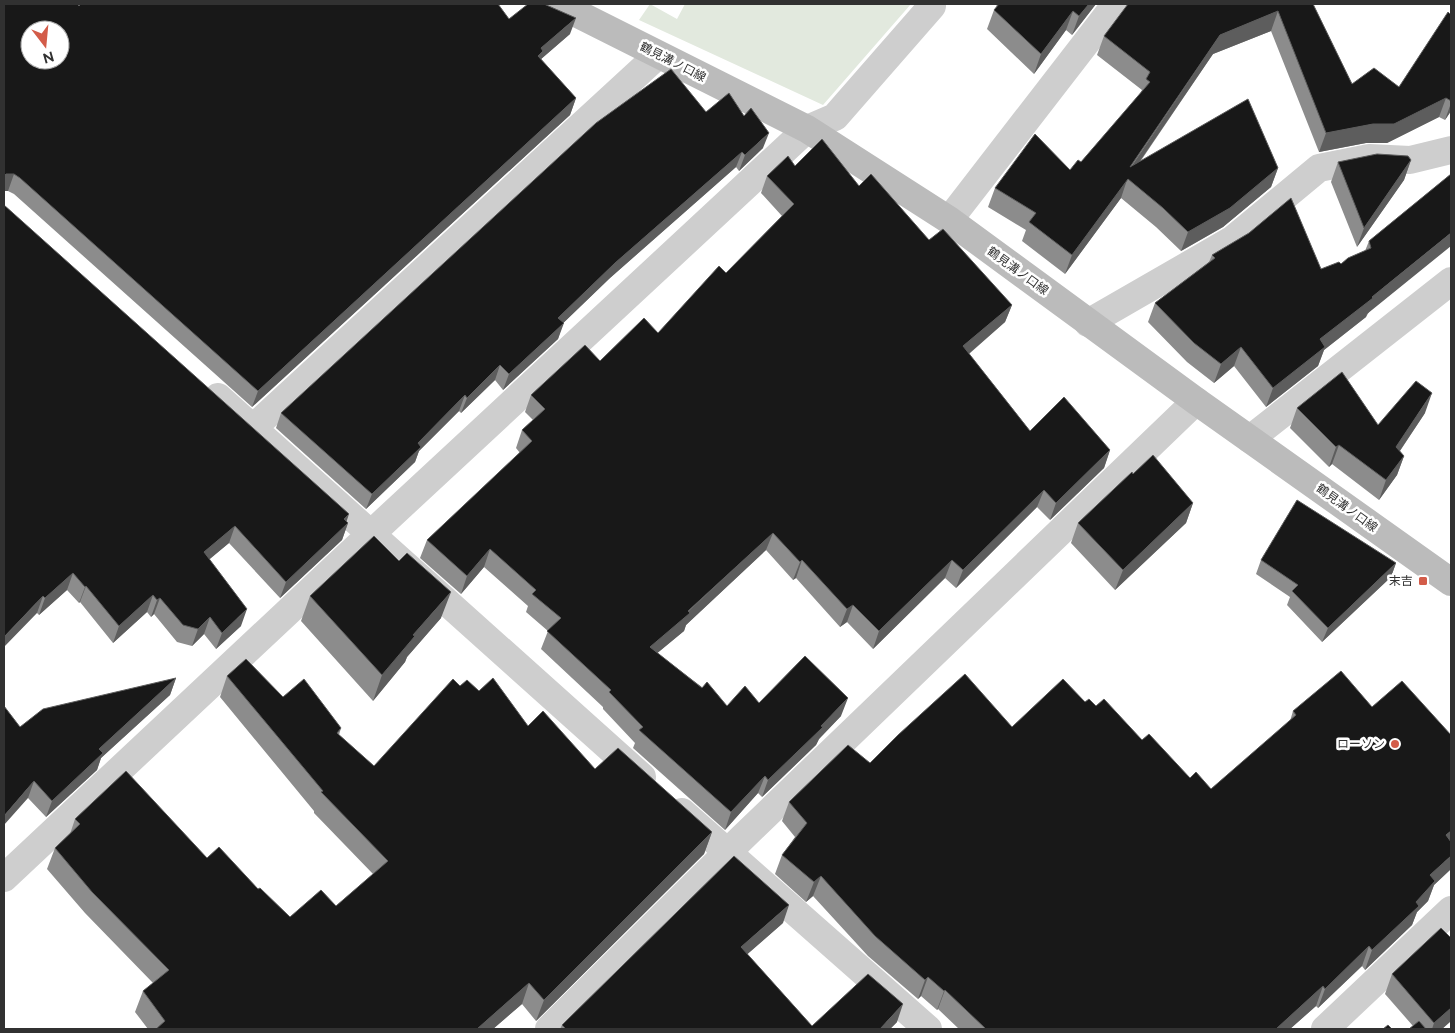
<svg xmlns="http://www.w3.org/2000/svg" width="1455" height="1033" viewBox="0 0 1455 1033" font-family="Raleway,'Noto Sans JP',sans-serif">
  <rect width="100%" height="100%" fill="#fff"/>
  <!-- green -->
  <path fill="#e2e9de" d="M 650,4 L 677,19 L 685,4 L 911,4 L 823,105 L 639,20 Z"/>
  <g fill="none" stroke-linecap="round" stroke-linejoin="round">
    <!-- street -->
    <path stroke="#cecece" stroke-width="28" d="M 949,220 L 1116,4
      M 1088,323 L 1232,240 L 1319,168 L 1369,158 L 1410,160 L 1451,150
      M 218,397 L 642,777
      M 253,428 L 658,55
      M 1250,439 L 1451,281
      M 682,812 L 928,1029
      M 4,878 L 387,519 L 807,129 L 835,117 L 932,6
      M 549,1029 L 741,839 L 1196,401
      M 1325,1029 L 1451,910"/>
    <!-- secondary -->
    <path stroke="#bbb" stroke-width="28" d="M 558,4 L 807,129 L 949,220 L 1196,401 L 1451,582"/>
  </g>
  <!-- wall -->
  <path fill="#8c8c8c" d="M 4,4 L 509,19 L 570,34 L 541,59 L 576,98 L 570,115 L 252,407 L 14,194 L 8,191 L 4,191 Z
    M 995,4 L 1096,4 L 1072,35 L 1066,30 L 1034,74 L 987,29 L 994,10 L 997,6 Z
    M 1313,4 L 1352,84 L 1399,87 L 1451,15 L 1451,111 L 1445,120 L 1439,117 L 1387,143 L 1366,143 L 1319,152 L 1271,31 L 1213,54 L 1140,162 L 1278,168 L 1271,187 L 1223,227 L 1181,251 L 1156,227 L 1121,198 L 1065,274 L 1022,241 L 1026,230 L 988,207 L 995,188 L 1070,170 L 1081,162 L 1140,94 L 1142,90 L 1097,55 L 1104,36 Z
    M 706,112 L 763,148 L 739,171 L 736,167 L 610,278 L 563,323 L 558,339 L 503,390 L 495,380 L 461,413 L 459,411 L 419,451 L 415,462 L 366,509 L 276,428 L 281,413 Z
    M 1411,160 L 1404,180 L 1357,247 L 1331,182 L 1338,162 Z
    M 795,166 L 859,186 L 1012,305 L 1005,322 L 969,354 L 1030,431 L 1110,450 L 1104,468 L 1050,520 L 1037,507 L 956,588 L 945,578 L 873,649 L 847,622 L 840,627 L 796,578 L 793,580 L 766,550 L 686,625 L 684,631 L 657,653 L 727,706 L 759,703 L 841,716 L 819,739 L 816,745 L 762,797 L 758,793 L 725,830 L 633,748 L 635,743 L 603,709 L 603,707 L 541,649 L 548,631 L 526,612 L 528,606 L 484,567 L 461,594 L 420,558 L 427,540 L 520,453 L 516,448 L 522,430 L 533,420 L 525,412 L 531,395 L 658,333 L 726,273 L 782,216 L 761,193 L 767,176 Z
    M 1451,174 L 1366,317 L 1324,350 L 1318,366 L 1266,407 L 1234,366 L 1214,383 L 1187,362 L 1148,322 L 1155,303 L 1209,262 L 1212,255 L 1321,269 L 1341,264 L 1365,251 L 1369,241 Z
    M 4,205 L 348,523 L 342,540 L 280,598 L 229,543 L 209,559 L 241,626 L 216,649 L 204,634 L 192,646 L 177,642 L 154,614 L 151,617 L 147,612 L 113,643 L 80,602 L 79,603 L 67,590 L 39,615 L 37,613 Z
    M 1297,408 L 1378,425 L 1425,413 L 1400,451 L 1404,456 L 1397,475 L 1379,500 L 1332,464 L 1329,467 L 1290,428 Z
    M 1133,474 L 1193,503 L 1186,523 L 1115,590 L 1071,543 L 1078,523 Z
    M 1261,560 L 1396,563 L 1391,577 L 1322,642 L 1287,605 L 1290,597 L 1256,574 Z
    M 310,596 L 441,618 L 407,657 L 405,662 L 373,701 L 301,621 Z
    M 227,676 L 283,697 L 341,728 L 339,735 L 374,766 L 460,686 L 479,691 L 528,726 L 595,769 L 712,832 L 704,854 L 536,1021 L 522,1004 L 493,1029 L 148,1029 L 135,1012 L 143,991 L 153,983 L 85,913 L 47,869 L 55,848 L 70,834 L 75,819 L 207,858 L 258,889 L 290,917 L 336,906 L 373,874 L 314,813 L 314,811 L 220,697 Z
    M 176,678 L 170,695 L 101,758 L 97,770 L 46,817 L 28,798 L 20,727 Z
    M 1085,702 L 1096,706 L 1142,740 L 1190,778 L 1211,789 L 1290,721 L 1293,711 L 1451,869 L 1434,885 L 1428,901 L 1417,912 L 1412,925 L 1365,970 L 1362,966 L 1318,1008 L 1316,1006 L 1290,1029 L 959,1029 L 938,1009 L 937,1010 L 921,996 L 918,999 L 868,956 L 813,896 L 806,902 L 775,874 L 782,855 L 795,837 L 782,821 L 789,802 L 870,763 L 1012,727 Z
    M 783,923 L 747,954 L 812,1026 L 897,1022 L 890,1029 L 560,1029 L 562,1025 Z
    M 1451,938 L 1451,1021 L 1442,1029 L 1409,1029 L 1413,1026 L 1385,994 L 1392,974 Z"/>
  <!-- shaded-wall -->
  <path fill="#5d5d5d" d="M 1089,4 L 1096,4 L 1072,35 L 1079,16 Z
    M 1073,11 L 1066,30 L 1034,74 L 1041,54 Z
    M 1278,11 L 1271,31 L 1213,54 L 1127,180 L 1121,198 L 1065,274 L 1072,255 L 1220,35 Z
    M 576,18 L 570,34 L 540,60 L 532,72 L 541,48 Z
    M 576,98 L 570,115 L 252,407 L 258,391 Z
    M 1446,98 L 1439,117 L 1387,143 L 1366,143 L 1319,152 L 1326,133 L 1373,124 Z
    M 1451,103 L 1451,111 L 1445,120 Z
    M 769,133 L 763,148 L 739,171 L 745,155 Z
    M 742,152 L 736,167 L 610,278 L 553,333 L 558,318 L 615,263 Z
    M 1411,160 L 1404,180 L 1357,247 L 1364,228 Z
    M 1278,168 L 1271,187 L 1223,227 L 1181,251 L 1188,232 Z
    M 6,174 L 14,174 L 8,191 L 4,191 L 4,176 Z
    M 1451,233 L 1451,246 L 1367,314 L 1366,317 L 1324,350 L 1318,366 L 1266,407 L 1273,388 L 1320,339 Z
    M 1012,305 L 1005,322 L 957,364 L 963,346 Z
    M 564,323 L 558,339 L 503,390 L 509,374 Z
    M 1241,347 L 1234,366 L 1214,383 L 1221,364 Z
    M 500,365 L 495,380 L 461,413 L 467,398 Z
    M 1432,393 L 1425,413 L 1389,467 L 1396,447 Z
    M 465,395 L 459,411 L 419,451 L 415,462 L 366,509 L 372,494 L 418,443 Z
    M 1339,445 L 1332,464 L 1329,467 L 1336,447 Z
    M 1110,450 L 1104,468 L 1050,520 L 1056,503 Z
    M 1404,456 L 1397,475 L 1379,500 L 1386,480 Z
    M 1044,490 L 1037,507 L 956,588 L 963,570 Z
    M 1193,503 L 1186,523 L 1115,590 L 1123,570 Z
    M 349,514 L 345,526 L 348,523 L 342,540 L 280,598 L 286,582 Z
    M 235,526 L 229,543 L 198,569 L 204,552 Z
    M 773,533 L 766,550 L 686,625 L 684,631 L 643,665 L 650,647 Z
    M 490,549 L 484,567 L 461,594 L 467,576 Z
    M 802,560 L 796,578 L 793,580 L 800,562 Z
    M 952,560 L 945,578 L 873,649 L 879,631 Z
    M 1396,563 L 1391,577 L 1322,642 L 1328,628 Z
    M 73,573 L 67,590 L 39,615 L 45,598 Z
    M 86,586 L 80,602 L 79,603 L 85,587 Z
    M 451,592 L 441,618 L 407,657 L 405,662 L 373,701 L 382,675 L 413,635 Z
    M 153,595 L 147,612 L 113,643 L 119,626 Z
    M 43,596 L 37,613 L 4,647 L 4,637 Z
    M 160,598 L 154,614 L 151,617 L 157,600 Z
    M 853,605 L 847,622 L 840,627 L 847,609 Z
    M 247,609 L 241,626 L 216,649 L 222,633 Z
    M 210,617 L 204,634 L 192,646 L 198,629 Z
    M 176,678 L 170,695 L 101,758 L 97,770 L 46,817 L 52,801 L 99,749 Z
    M 848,698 L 841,716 L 819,739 L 816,745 L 762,797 L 768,780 Z
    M 765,776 L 758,793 L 725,830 L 731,812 Z
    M 34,781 L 28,798 L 4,825 L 4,816 Z
    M 1451,831 L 1451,846 L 1446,835 Z
    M 712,832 L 704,854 L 536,1021 L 544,1000 Z
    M 1451,856 L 1451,869 L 1434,885 L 1428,901 L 1417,912 L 1412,925 L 1365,970 L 1372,950 L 1416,902 L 1430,875 Z
    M 821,876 L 813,896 L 806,902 L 814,882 Z
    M 789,905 L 783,923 L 735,965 L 741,947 Z
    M 1369,946 L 1362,966 L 1318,1008 L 1325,989 Z
    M 928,977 L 921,996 L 918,999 L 925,980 Z
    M 529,983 L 522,1004 L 493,1029 L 477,1029 Z
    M 1323,986 L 1316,1006 L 1290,1029 L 1276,1029 Z
    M 945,990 L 938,1009 L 937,1010 L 944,991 Z
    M 903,1004 L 897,1022 L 890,1029 L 880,1029 Z
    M 1451,1008 L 1451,1021 L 1442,1029 L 1432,1029 L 1434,1023 Z"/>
  <!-- building -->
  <path fill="#181818" stroke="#5d5d5d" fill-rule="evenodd" d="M 4,4 L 77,4 L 79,6 L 81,4 L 498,4 L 509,19 L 528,4 L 544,4 L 576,18 L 541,48 L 543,51 L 538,56 L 576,98 L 258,391 L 20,178 L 14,174 L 6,174 L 4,176 ZM 30,30 L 60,30 L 60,60 L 30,60 Z
    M 999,4 L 1089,4 L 1079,16 L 1073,11 L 1041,54 L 994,10 Z
    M 1128,4 L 1313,4 L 1352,84 L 1374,68 L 1399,87 L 1448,12 L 1451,15 L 1451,101 L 1446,98 L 1394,124 L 1373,124 L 1326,133 L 1278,11 L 1220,35 L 1130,167 L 1248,99 L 1278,168 L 1230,208 L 1188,232 L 1163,208 L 1128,179 L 1072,255 L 1029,222 L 1036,213 L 995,188 L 1035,134 L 1070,170 L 1078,160 L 1081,162 L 1150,82 L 1146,79 L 1150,72 L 1104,36 Z
    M 671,69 L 706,112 L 729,93 L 744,116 L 751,108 L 769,133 L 745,155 L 742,152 L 615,263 L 558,318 L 564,323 L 509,374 L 500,365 L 467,398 L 465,395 L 418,443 L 421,447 L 372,494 L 281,413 L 596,123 Z
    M 822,139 L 859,186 L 871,174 L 929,240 L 943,229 L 1012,305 L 963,346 L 1030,431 L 1064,397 L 1110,450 L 1056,503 L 1044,490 L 963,570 L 952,560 L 879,631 L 853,605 L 847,609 L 802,560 L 800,562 L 773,533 L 688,611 L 690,613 L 650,647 L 702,688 L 707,682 L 727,706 L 745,686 L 759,703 L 805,656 L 848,698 L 821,726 L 823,727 L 768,780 L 765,776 L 731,812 L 639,730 L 643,727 L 609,692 L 611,690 L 547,631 L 561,618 L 532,594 L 536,590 L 490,549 L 467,576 L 427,540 L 532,441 L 522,430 L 545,409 L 531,395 L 585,345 L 600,361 L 644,318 L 658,333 L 719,266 L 726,273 L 794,204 L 767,176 L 788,156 L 795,166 Z
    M 1377,154 L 1408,156 L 1411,160 L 1364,228 L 1338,162 Z
    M 1451,174 L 1451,233 L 1372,297 L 1373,298 L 1320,339 L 1325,347 L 1273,388 L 1241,347 L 1221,364 L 1194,343 L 1155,303 L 1215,258 L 1212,255 L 1249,233 L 1291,198 L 1321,269 L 1339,262 L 1341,264 L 1348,258 L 1371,248 L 1369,241 Z
    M 4,205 L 349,514 L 344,519 L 348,523 L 286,582 L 235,526 L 204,552 L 247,609 L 222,633 L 210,617 L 198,629 L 183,625 L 160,598 L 157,600 L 153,595 L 119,626 L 86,586 L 85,587 L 73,573 L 45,598 L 43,596 L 4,637 Z
    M 1342,372 L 1378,425 L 1416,381 L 1432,393 L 1396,447 L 1404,456 L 1386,480 L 1339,445 L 1336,447 L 1297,408 Z
    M 1153,455 L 1193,503 L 1123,570 L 1078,523 L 1132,472 L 1133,474 Z
    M 1297,500 L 1396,563 L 1328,628 L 1292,591 L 1298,585 L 1261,560 Z
    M 374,536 L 399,561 L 407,553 L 451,592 L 413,635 L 415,636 L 382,675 L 310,596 Z
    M 246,659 L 283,697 L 304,679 L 341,728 L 337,733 L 374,766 L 453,679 L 460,686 L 467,680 L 479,691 L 493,678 L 528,726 L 543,711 L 595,769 L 618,748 L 712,832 L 544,1000 L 529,983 L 477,1029 L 156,1029 L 165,1021 L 143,991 L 169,970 L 92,892 L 55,848 L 80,824 L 75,819 L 126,771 L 207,858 L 219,847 L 258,889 L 260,888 L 290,917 L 321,890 L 336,906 L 388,861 L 321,792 L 323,791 L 227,676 Z
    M 1341,671 L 1372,707 L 1402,681 L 1451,735 L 1451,831 L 1446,835 L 1451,842 L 1451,856 L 1430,875 L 1435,881 L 1416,902 L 1419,906 L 1372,950 L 1369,946 L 1325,989 L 1323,986 L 1276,1029 L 986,1029 L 945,990 L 944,991 L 928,977 L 925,980 L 875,936 L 821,876 L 814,882 L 782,855 L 807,823 L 789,802 L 848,745 L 870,763 L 898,735 L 965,674 L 1012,727 L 1063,679 L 1085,702 L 1089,699 L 1096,706 L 1104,699 L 1142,740 L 1149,734 L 1190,778 L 1196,772 L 1211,789 L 1296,715 L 1293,711 Z
    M 176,678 L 99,749 L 103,753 L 52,801 L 34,781 L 4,816 L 4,706 L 20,727 L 43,709 Z
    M 734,856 L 789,905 L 741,947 L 812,1026 L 868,974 L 903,1004 L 880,1029 L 566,1029 L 562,1025 Z
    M 1441,928 L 1451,938 L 1451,1008 L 1434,1023 L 1392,974 Z
    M 1419,1021 L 1426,1029 L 1409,1029 Z
    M 1388,1025 L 1392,1029 L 1383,1029 Z"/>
  <!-- markers -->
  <g fill="#d35c49" stroke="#fff" stroke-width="2">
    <rect x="1418" y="576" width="10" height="10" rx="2.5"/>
    <circle cx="1395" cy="744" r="5"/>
  </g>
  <g text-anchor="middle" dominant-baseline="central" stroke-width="5" stroke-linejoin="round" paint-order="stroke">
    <!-- street labels -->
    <g font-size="12" fill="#313131" stroke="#fff">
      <text transform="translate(673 62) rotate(27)">鶴見溝ノ口線</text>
      <text transform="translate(1018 271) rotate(36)">鶴見溝ノ口線</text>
      <text transform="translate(1347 508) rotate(36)">鶴見溝ノ口線</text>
    </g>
    <!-- poi labels -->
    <g font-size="12" fill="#313131" stroke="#fff" text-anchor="end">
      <text x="1413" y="581">末吉</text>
      <text x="1385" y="744">ローソン</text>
    </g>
  </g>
  <!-- border -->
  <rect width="1455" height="1033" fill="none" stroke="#313131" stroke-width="10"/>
  <!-- north arrow -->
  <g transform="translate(45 45) rotate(164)"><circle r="24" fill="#ffffff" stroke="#adadad"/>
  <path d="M0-4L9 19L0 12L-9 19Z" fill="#d35c49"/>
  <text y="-8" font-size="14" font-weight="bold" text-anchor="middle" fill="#313131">N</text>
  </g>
</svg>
